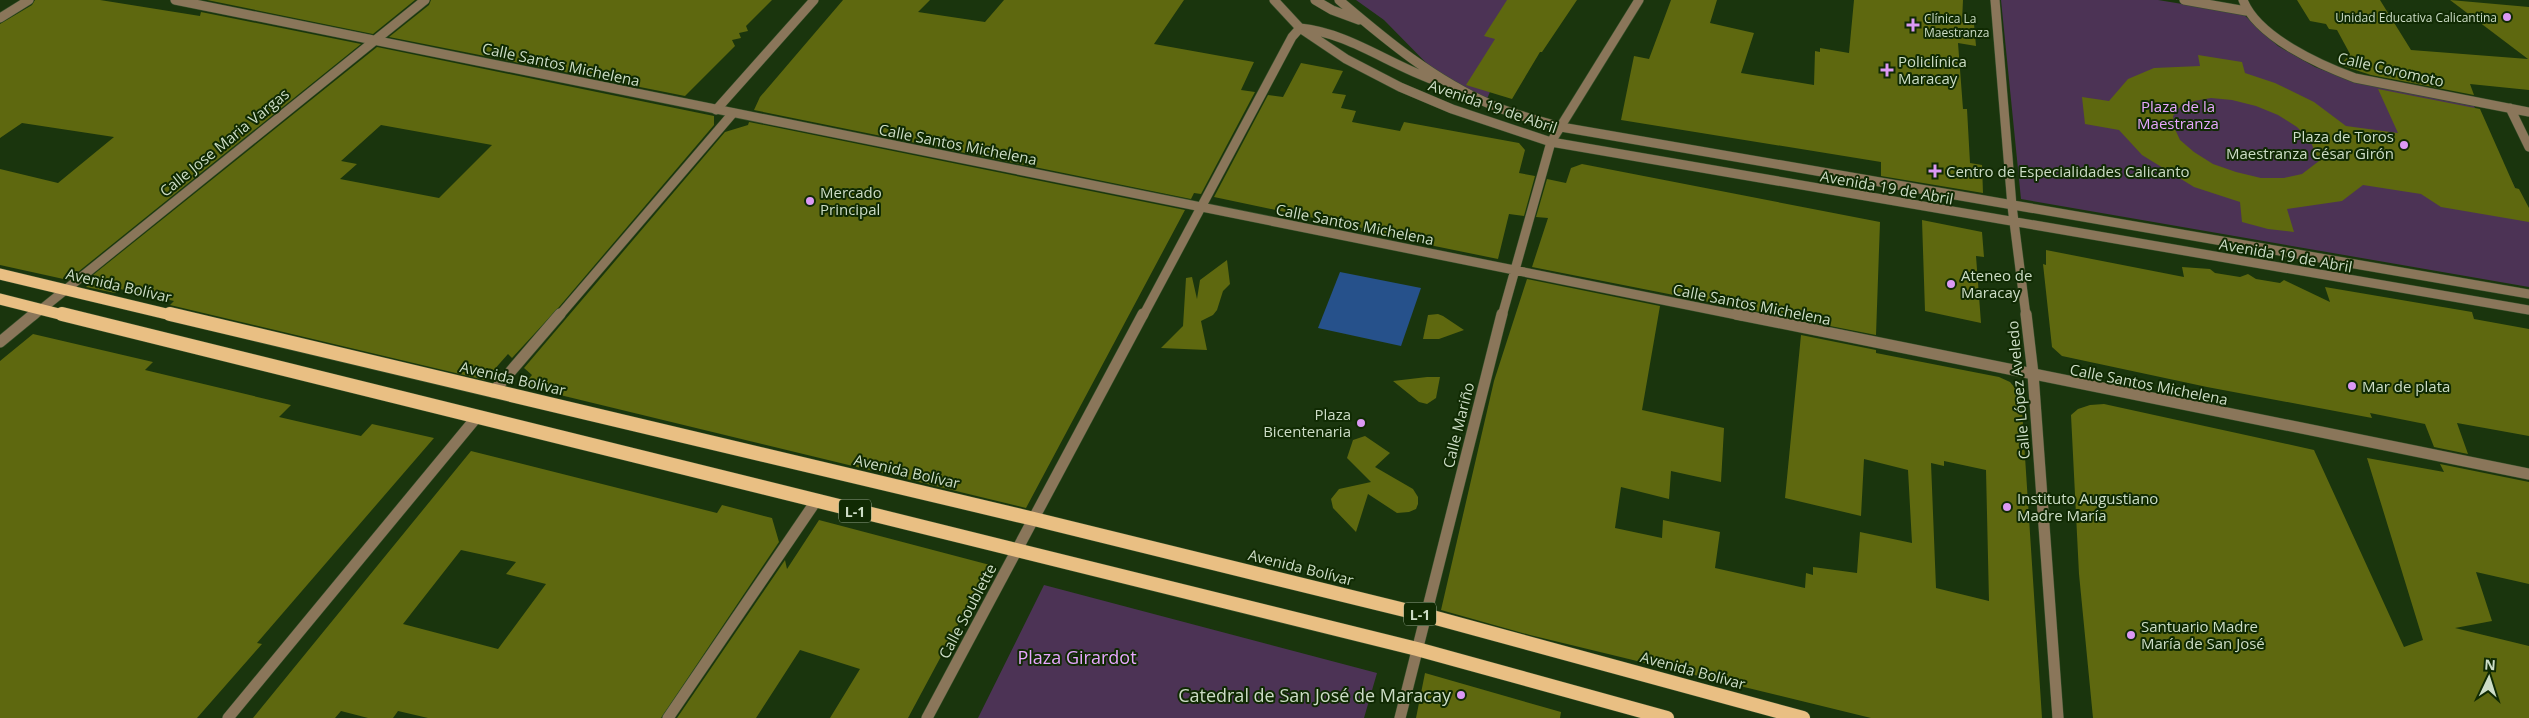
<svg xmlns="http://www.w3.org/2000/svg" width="2529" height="718" viewBox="0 0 2529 718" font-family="'Open Sans',sans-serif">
  <rect width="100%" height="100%" fill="#1a350d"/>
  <!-- green -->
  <path fill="#4c3355" d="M 1356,0 L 1528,0 L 1487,99 L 1447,84 L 1384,20 Z
    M 2001,0 L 2158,0 L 2243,14 L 2278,46 L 2315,67 L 2358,83 L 2474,106 L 2529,216 L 2529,287 L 2021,199 Z
    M 1044,585 L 1377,673 L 1364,718 L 978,718 Z"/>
  <!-- water -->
  <path fill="#26518b" d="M 1340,272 L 1421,288 L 1401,346 L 1318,328 Z"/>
  <!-- building -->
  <path fill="#5e680f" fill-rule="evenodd" d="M 35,0 L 100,0 L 200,16 L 201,12 L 361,44 L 68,280 L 0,265 L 0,169 L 58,183 L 114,137 L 22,123 L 0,138 L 0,24 L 32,5 Z
    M 207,0 L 415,0 L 373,34 Z
    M 431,0 L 772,0 L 746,26 L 748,31 L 739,33 L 741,38 L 732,40 L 735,46 L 685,96 L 389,37 L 429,5 Z
    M 843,0 L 930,0 L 918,12 L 985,22 L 1004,0 L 1184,0 L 1154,44 L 1254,62 L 1241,90 L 1255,92 L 1201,194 L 1194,193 L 1191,199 L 754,110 L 760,97 Z
    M 1507,0 L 1577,0 L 1542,52 L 1540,52 L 1512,99 L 1466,85 L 1495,39 L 1484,36 Z
    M 1671,0 L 1717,0 L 1710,23 L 1754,33 L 1741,73 L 1814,85 L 1815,51 L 1820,52 L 1820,48 L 1849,53 L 1854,0 L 1963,0 L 1962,22 L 1974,24 L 1976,46 L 1958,43 L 1963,109 L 1967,109 L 1970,163 L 1982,165 L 1983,193 L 1881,176 L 1881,162 L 1621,120 L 1634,56 L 1649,59 Z
    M 2297,0 L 2380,0 L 2411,50 L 2528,59 L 2450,0 L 2529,7 L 2529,90 L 2470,84 L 2474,95 L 2371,75 L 2340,65 L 2350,54 L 2337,30 L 2329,29 L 2326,24 L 2310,21 Z
    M 377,47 L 714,116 L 714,125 L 559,307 L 512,358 L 508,354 L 485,380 L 170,305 L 174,301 L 120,289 L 115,293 L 86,287 L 88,285 L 83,283 ZM 381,125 L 492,145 L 439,198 L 340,179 L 357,164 L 341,161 Z
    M 2198,55 L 2242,62 L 2245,73 L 2275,83 L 2314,102 L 2346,126 L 2398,133 L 2378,89 L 2480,109 L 2515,188 L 2519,189 L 2529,208 L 2529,222 L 2441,207 L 2421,194 L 2363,185 L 2342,201 L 2287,209 L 2294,232 L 2268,229 L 2242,222 L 2240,202 L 2194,187 L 2142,155 L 2119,130 L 2085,124 L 2082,97 L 2109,101 L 2128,79 L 2154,68 L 2200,66 ZM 2211,98 L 2232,100 L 2256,106 L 2278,115 L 2297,127 L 2310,140 L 2319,161 L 2302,174 L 2284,178 L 2261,178 L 2236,172 L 2213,164 L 2194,152 L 2180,140 L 2174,127 L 2173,116 L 2180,107 L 2194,101 Z
    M 1301,63 L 1343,71 L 1332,93 L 1346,95 L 1341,108 L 1356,111 L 1352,122 L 1400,131 L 1404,122 L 1519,143 L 1525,150 L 1519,173 L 1535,176 L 1524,216 L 1509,214 L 1498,259 L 1361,231 L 1362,228 L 1214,197 L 1268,95 L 1283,97 Z
    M 749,122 L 1185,210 L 1026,508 L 523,386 L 532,375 L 524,368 L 725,132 L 748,125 Z
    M 1582,164 L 1880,222 L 1876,335 L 1532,267 L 1548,218 L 1536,217 L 1547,179 L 1566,183 L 1571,168 Z
    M 1922,220 L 1982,232 L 1984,257 L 1976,256 L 1981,323 L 1925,311 Z
    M 2046,250 L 2184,277 L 2182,267 L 2210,269 L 2215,273 L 2240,277 L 2248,274 L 2256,279 L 2280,283 L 2284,280 L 2330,302 L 2325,287 L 2472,312 L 2474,319 L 2529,329 L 2529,436 L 2457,423 L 2468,454 L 2434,447 L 2425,424 L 2370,413 L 2372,418 L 2207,387 L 2062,356 L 2052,347 L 2043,264 L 2046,265 Z
    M 1227,260 L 1230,284 L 1223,291 L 1217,310 L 1213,315 L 1201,321 L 1207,350 L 1161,348 L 1183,326 L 1186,278 L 1192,277 L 1197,299 L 1200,280 Z
    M 1527,279 L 1660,306 L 1642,410 L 1724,428 L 1721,482 L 1671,471 L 1669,499 L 1621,487 L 1615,528 L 1662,538 L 1663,520 L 1720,532 L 1715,568 L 1805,588 L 1806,573 L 1813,575 L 1813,567 L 1857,573 L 1860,532 L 1912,543 L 1908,470 L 1864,459 L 1861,516 L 1785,498 L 1801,335 L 1876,350 L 1876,353 L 1999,377 L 2010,382 L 2021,395 L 2042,718 L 1871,718 L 1530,635 L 1441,610 L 1494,381 ZM 1944,461 L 1986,470 L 1989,601 L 1936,588 L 1931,463 L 1944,466 Z
    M 1438,314 L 1443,316 L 1464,330 L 1439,339 L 1423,339 L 1428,315 Z
    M 33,334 L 153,362 L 145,370 L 291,405 L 279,417 L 361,436 L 372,424 L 434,438 L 257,643 L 262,644 L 197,718 L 0,718 L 0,361 Z
    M 1427,377 L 1440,377 L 1436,398 L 1427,404 L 1419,402 L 1393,381 Z
    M 2104,404 L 2314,450 L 2404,647 L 2423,640 L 2367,458 L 2444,472 L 2440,464 L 2529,482 L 2529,584 L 2476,572 L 2492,621 L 2455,628 L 2529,646 L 2529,718 L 2093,718 L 2079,574 L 2071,415 L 2078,409 L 2090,405 Z
    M 1365,436 L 1390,453 L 1375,467 L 1413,489 L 1418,497 L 1418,504 L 1416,509 L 1409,512 L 1397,513 L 1368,494 L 1356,532 L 1333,508 L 1331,499 L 1339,489 L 1371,482 L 1347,458 L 1353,440 Z
    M 471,451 L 717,513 L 722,505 L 772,518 L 779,542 L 661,718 L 428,718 L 398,711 L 393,718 L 368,718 L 341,711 L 335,718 L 253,718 ZM 461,550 L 516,562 L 506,574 L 546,584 L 498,649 L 403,624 Z
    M 819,520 L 990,565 L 908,718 L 830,718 L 860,669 L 800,650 L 756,718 L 677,718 L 785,560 L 787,569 Z
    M 1425,673 L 1561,712 L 1560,718 L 1416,718 Z"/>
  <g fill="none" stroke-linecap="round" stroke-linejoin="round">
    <defs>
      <path id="pedestrian-far1" d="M 716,110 L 814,0
        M 559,316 L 733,113"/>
      <path id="pedestrian" d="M 493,392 L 560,314
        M 228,718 L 476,418"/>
      <path id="minor-far1" d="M 175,0 L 1742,316
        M 1274,0 L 1300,28 L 1346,59 L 1400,87 L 1452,109 L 1551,142 L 2529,310
        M 1315,0 L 1332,10 L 1359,20
        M 1339,0 C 1386,40 1435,81 1492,105 C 1514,115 1538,120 1561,127 L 2529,294
        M 1995,0 L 2012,206 L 2026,316
        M 2184,0 L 2246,11
        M 2243,0 C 2257,37 2320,65 2355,78 L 2529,112
        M 0,18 L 29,0
        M 2510,108 L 2529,147
        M 33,316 L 425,0
        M 1143,316 L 1292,37 L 1300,28 C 1349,33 1388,64 1434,80
        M 1502,316 L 1551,142 L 1639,0"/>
      <path id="minor" d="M 1736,314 L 2529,474
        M 2026,314 L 2033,374 L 2058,718
        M 0,342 L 34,314
        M 668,718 L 816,501
        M 927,718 L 1143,314
        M 1400,718 L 1502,314"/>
      <path id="primary-far1" d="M 0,274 L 175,316
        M 0,299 L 67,316"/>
      <path id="primary" d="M 62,314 L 1417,649 L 1667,718
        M 170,314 L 1034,519 L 1425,615 L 1803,718"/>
    </defs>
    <!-- pedestrian-far1 casing -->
    <use href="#pedestrian-far1" stroke="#37502b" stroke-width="10"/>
    <!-- pedestrian casing -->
    <use href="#pedestrian" stroke="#37502b" stroke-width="12"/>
    <!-- minor-far1 casing -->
    <use href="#minor-far1" stroke="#37502b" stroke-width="10"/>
    <!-- minor casing -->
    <use href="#minor" stroke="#37502b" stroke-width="12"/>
    <!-- primary-far1 casing -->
    <use href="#primary-far1" stroke="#37502b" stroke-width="12"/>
    <!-- primary casing -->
    <use href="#primary" stroke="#37502b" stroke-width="15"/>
    <!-- pedestrian-far1 -->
    <use href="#pedestrian-far1" stroke="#8a765a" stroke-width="9"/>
    <!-- pedestrian -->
    <use href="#pedestrian" stroke="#8a765a" stroke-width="11"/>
    <!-- minor-far1 -->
    <use href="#minor-far1" stroke="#8a765a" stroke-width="9"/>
    <!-- minor -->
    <use href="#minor" stroke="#8a765a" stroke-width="11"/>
    <!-- primary-far1 -->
    <use href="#primary-far1" stroke="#e9bf83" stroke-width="11"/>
    <!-- primary -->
    <use href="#primary" stroke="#e9bf83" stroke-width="14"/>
  </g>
  <!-- markers -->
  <g fill="#dc99f4" stroke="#102a03" stroke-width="2">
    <circle cx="2507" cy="17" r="5"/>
    <path d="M1910.5 17.5h5v5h5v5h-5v5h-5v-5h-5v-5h5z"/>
    <path d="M1884.5 62.5h5v5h5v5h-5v5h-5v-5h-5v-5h5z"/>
    <circle cx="2404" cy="145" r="5"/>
    <path d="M1932.5 163.5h5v5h5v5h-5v5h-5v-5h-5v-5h5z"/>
    <circle cx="810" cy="201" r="5"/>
    <circle cx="1951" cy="284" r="5"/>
    <circle cx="2352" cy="386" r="5"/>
    <circle cx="1361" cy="423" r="5"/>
    <circle cx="2007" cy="507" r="5"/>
    <circle cx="2131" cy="635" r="5"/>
    <circle cx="1461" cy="695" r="5"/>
  </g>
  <g text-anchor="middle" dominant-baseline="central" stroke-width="4" stroke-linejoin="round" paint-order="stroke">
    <!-- far-poi labels -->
    <g font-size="12" fill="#cdddc6" stroke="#102a03" text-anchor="end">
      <text x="2497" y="17">Unidad Educativa Calicantina</text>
      <text x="1924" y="18" text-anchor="start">Clínica La<tspan x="1924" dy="14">Maestranza</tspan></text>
    </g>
    <!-- shield labels -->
    <g fill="#102a03" stroke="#94a78c" stroke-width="1">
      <rect x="839" y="499.5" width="32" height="23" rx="4"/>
      <rect x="1404" y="602.5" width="32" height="23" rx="4"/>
    </g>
    <g font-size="14" font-weight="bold" fill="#cdddc6">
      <text x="855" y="511">L-1</text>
      <text x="1420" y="614">L-1</text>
    </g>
    <!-- poi labels -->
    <g font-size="15" fill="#cdddc6" stroke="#102a03" text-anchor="start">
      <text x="1898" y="61">Policlínica<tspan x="1898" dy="17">Maracay</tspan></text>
      <text x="2394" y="136" text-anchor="end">Plaza de Toros<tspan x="2394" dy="17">Maestranza César Girón</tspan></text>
      <text x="1946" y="171">Centro de Especialidades Calicanto</text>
      <text x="820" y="192">Mercado<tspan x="820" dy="17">Principal</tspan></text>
      <text x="1961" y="275">Ateneo de<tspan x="1961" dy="17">Maracay</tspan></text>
      <text x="2362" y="386">Mar de plata</text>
      <text x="1351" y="414" text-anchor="end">Plaza<tspan x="1351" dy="17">Bicentenaria</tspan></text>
      <text x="2017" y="498">Instituto Augustiano<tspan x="2017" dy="17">Madre María</tspan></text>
      <text x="2141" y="626">Santuario Madre<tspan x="2141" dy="17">María de San José</tspan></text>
    </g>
    <!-- street labels -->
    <g font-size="15" fill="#cdddc6" stroke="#102a03">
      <text transform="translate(561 64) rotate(12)">Calle Santos Michelena</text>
      <text transform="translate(2391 69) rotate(13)">Calle Coromoto</text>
      <text transform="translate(1493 106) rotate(19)">Avenida 19 de Abril</text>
      <text transform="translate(224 142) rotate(-39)">Calle Jose Maria Vargas</text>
      <text transform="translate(958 144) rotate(11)">Calle Santos Michelena</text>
      <text transform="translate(1887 187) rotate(10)">Avenida 19 de Abril</text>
      <text transform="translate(1355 224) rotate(11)">Calle Santos Michelena</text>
      <text transform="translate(2286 255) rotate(10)">Avenida 19 de Abril</text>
      <text transform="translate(119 285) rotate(13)">Avenida Bolívar</text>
      <text transform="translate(1752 304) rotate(11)">Calle Santos Michelena</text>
      <text transform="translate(513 378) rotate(13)">Avenida Bolívar</text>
      <text transform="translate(2149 384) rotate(11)">Calle Santos Michelena</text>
      <text transform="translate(2018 390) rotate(-95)">Calle López Aveledo</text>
      <text transform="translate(1458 425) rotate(-76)">Calle Mariño</text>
      <text transform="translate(907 471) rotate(13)">Avenida Bolívar</text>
      <text transform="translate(1301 567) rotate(14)">Avenida Bolívar</text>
      <text transform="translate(967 611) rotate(-62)">Calle Soublette</text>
      <text transform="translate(1693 670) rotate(15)">Avenida Bolívar</text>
    </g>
    <!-- park labels -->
    <g font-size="15" fill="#e7a7fe" stroke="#102a03">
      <text x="2178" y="106">Plaza de la<tspan x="2178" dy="17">Maestranza</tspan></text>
    </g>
    <!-- near-park labels -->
    <g font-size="18" fill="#e7a7fe" stroke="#102a03">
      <text x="1077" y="657">Plaza Girardot</text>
    </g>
    <!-- near-poi labels -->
    <g font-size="18" fill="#cdddc6" stroke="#102a03" text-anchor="end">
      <text x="1451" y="695">Catedral de San José de Maracay</text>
    </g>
  </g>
  <!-- north arrow -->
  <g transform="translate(2489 678) rotate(4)" stroke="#102a03" stroke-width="4" paint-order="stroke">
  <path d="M0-4L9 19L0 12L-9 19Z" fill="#cdddc6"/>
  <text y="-8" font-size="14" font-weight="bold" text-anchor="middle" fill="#cdddc6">N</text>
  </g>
</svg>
